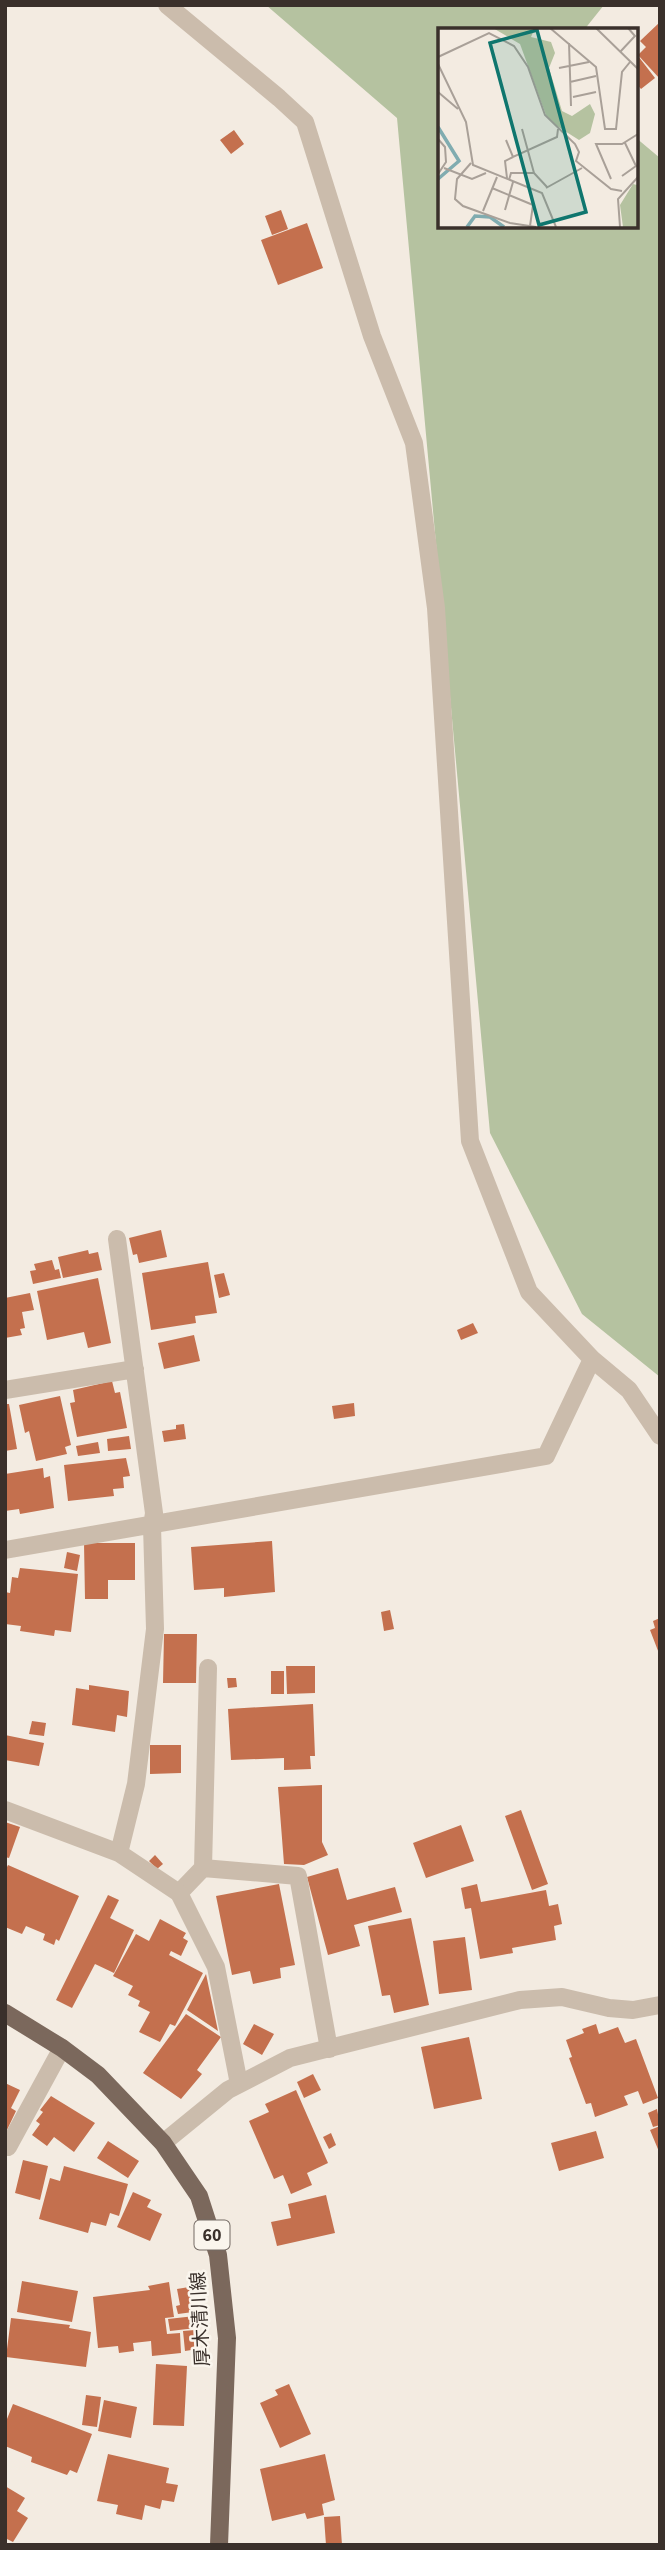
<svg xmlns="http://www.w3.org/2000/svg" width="665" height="2550" viewBox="0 0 665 2550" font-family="'Source Sans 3','Noto Sans JP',sans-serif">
  <rect width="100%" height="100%" fill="#f3ebe1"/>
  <!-- green -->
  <path fill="#b5c2a0" d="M 266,5 L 604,5 L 584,30 L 439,30 L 439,226 L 635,226 L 635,137 L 660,158 L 660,1377 L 582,1314 L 490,1133 L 397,118 Z"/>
  <!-- building -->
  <path fill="#c4704e" d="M 660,22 L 660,79 L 638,55 L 646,47 L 640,41 Z
    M 635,52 L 655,78 L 641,89 L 635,82 Z
    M 234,130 L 244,144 L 231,154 L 220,140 Z
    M 281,210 L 288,229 L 272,235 L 265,216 Z
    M 307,223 L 323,268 L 278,285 L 261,240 Z
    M 161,1230 L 167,1257 L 139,1263 L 137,1254 L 133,1255 L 129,1238 Z
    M 88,1250 L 89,1254 L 98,1252 L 102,1270 L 63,1278 L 58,1257 Z
    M 52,1260 L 55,1270 L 59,1269 L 61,1278 L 33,1284 L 30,1271 L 36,1270 L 34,1264 Z
    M 208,1262 L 217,1313 L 195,1316 L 196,1323 L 151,1330 L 142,1273 Z
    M 224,1273 L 230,1295 L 219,1298 L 214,1275 Z
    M 98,1278 L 111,1343 L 88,1348 L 84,1332 L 47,1340 L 37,1291 Z
    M 30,1293 L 34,1310 L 22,1312 L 25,1328 L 20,1329 L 22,1335 L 5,1338 L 5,1298 Z
    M 473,1323 L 478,1333 L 461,1340 L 457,1330 Z
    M 194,1335 L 200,1361 L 164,1369 L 158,1343 Z
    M 112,1381 L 115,1393 L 120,1392 L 127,1428 L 77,1437 L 70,1403 L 75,1402 L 73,1390 Z
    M 60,1396 L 71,1445 L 65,1447 L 67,1454 L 36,1461 L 29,1431 L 25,1433 L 19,1405 Z
    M 354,1403 L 355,1416 L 334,1419 L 332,1406 Z
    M 5,1404 L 9,1404 L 17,1449 L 5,1451 Z
    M 184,1424 L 186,1439 L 164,1442 L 162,1431 L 176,1429 L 176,1425 Z
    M 129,1436 L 131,1449 L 108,1451 L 107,1439 Z
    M 98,1442 L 100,1453 L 78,1456 L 76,1446 Z
    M 126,1458 L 130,1476 L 123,1477 L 124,1488 L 113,1489 L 114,1496 L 68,1501 L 64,1465 Z
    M 43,1468 L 44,1478 L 50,1476 L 54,1508 L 20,1514 L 19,1509 L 5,1511 L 5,1474 Z
    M 272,1541 L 275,1592 L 224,1597 L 224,1588 L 194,1590 L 191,1547 Z
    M 84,1543 L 135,1543 L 135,1580 L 108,1580 L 108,1599 L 85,1599 Z
    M 67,1552 L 80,1555 L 77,1571 L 64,1568 Z
    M 20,1568 L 78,1574 L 71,1632 L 55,1630 L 54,1636 L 20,1631 L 21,1626 L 5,1624 L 5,1592 L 10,1593 L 12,1577 L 18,1578 Z
    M 390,1610 L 394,1629 L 384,1631 L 381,1612 Z
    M 660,1618 L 660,1656 L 650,1630 L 655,1628 L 653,1621 Z
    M 164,1634 L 197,1634 L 196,1683 L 163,1683 Z
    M 286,1666 L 315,1666 L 315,1693 L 287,1694 Z
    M 271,1671 L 284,1671 L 284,1694 L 271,1694 Z
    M 227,1678 L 236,1678 L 237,1687 L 228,1688 Z
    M 89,1685 L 129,1691 L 127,1717 L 117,1715 L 115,1732 L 72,1725 L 76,1688 L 89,1690 Z
    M 313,1704 L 315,1756 L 310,1756 L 311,1769 L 284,1770 L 284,1758 L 231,1760 L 228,1709 Z
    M 32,1721 L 46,1723 L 44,1736 L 29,1734 Z
    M 5,1735 L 44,1743 L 39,1766 L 5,1760 Z
    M 150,1745 L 181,1745 L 181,1773 L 150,1774 Z
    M 322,1785 L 322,1842 L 328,1855 L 304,1865 L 284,1864 L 278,1787 Z
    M 521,1810 L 548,1884 L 532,1890 L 505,1816 Z
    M 5,1822 L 20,1827 L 9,1858 L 5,1857 Z
    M 461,1825 L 474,1861 L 426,1878 L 413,1843 Z
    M 155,1855 L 163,1864 L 157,1869 L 149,1861 Z
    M 8,1865 L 79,1896 L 59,1941 L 56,1939 L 54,1945 L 43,1940 L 45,1934 L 26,1926 L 22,1934 L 5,1927 L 5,1871 Z
    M 338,1868 L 347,1900 L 395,1887 L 402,1912 L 354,1925 L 360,1946 L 328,1955 L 307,1877 Z
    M 279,1884 L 295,1965 L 280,1968 L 281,1978 L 253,1984 L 250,1971 L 232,1975 L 216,1896 Z
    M 477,1884 L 481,1902 L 546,1890 L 549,1906 L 558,1904 L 562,1924 L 554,1926 L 556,1940 L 512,1948 L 513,1953 L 480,1959 L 471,1908 L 465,1909 L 461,1888 Z
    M 108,1895 L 119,1900 L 110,1918 L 134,1930 L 114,1973 L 95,1964 L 72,2008 L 56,2000 Z
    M 411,1918 L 429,2005 L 394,2013 L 390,1995 L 382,1996 L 368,1926 Z
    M 160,1919 L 186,1933 L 183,1938 L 188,1941 L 181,1956 L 171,1951 L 169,1955 L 203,1973 L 175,2026 L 170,2024 L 160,2042 L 139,2032 L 150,2012 L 138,2006 L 140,2001 L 128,1995 L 133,1986 L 113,1976 L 136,1934 L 149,1941 Z
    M 465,1937 L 472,1990 L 439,1994 L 433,1941 Z
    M 206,1974 L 218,2031 L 187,2010 Z
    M 186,2014 L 221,2037 L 197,2070 L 202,2074 L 181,2099 L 143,2073 Z
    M 254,2024 L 274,2034 L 262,2055 L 243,2044 Z
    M 596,2024 L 599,2034 L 618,2027 L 625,2043 L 636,2039 L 658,2098 L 643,2104 L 638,2091 L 624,2096 L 628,2105 L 595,2117 L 591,2103 L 586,2104 L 569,2058 L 572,2057 L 566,2040 L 584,2033 L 582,2029 Z
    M 469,2037 L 482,2099 L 434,2109 L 421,2047 Z
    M 313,2074 L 321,2090 L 304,2098 L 297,2082 Z
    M 5,2083 L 20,2090 L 11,2108 L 16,2111 L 7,2130 L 5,2129 Z
    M 296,2090 L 328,2163 L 307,2173 L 312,2185 L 291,2194 L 283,2175 L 274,2179 L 249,2121 L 269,2112 L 265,2104 Z
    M 51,2096 L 95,2123 L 74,2152 L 54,2137 L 47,2146 L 32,2135 L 40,2124 L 36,2121 L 43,2112 L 40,2110 Z
    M 657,2109 L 660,2125 L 653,2127 L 648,2113 Z
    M 660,2126 L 660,2154 L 650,2130 Z
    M 596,2131 L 604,2158 L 559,2171 L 551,2143 Z
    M 331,2133 L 336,2145 L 329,2149 L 323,2137 Z
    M 108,2141 L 139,2161 L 128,2178 L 97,2158 Z
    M 23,2160 L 48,2166 L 40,2200 L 15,2193 Z
    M 64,2166 L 128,2184 L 119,2216 L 110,2213 L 106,2226 L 91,2222 L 88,2233 L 39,2219 L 50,2178 L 60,2181 Z
    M 133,2192 L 151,2200 L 147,2207 L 162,2214 L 150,2241 L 117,2227 Z
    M 326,2195 L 335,2233 L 277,2246 L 271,2222 L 291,2218 L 288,2204 Z
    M 22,2281 L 78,2291 L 72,2322 L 17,2312 Z
    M 169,2282 L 174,2317 L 165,2318 L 167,2334 L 180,2333 L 181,2353 L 152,2356 L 151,2341 L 133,2343 L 134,2351 L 119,2353 L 118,2346 L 98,2348 L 93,2297 L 150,2290 L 148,2286 Z
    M 189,2287 L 193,2312 L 178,2314 L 176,2306 L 180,2305 L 177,2289 Z
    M 195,2316 L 196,2328 L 170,2331 L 168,2319 Z
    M 11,2318 L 70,2325 L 69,2328 L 91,2332 L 86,2367 L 6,2357 Z
    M 195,2330 L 198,2349 L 185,2351 L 183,2331 Z
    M 156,2364 L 187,2366 L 184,2426 L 153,2425 Z
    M 289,2384 L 311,2434 L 280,2448 L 260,2403 L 278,2395 L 275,2390 Z
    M 86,2395 L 101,2397 L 97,2427 L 82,2425 Z
    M 104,2400 L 137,2407 L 131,2438 L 98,2431 Z
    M 13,2404 L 92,2434 L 77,2473 L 70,2470 L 67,2475 L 31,2462 L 32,2457 L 5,2446 L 5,2424 Z
    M 108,2454 L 169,2468 L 166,2483 L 178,2485 L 174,2502 L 162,2500 L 160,2509 L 145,2505 L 142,2520 L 116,2514 L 118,2505 L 97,2501 Z
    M 325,2454 L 335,2500 L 322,2504 L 324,2515 L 307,2519 L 305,2513 L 272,2521 L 260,2469 Z
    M 5,2486 L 25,2498 L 17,2511 L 28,2518 L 13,2542 L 5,2538 Z
    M 340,2516 L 342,2545 L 326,2545 L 324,2517 Z"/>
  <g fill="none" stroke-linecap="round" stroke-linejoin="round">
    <!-- lane -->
    <path stroke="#cbbcac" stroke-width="18" d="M 203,1868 L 298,1876 L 329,2049
      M 179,1893 L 203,1868 L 208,1668
      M 8,2147 L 62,2048"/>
    <!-- street -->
    <path stroke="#cbbcac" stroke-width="18" d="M 167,5 L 279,98 L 305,122 L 372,336 L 414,443 L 436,608 L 470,1141 L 529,1292 L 592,1359 L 629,1390 L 660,1436
      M 117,1239 L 154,1513 L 152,1526 L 155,1629 L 136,1784 L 119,1853
      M 5,1390 L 135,1369
      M 5,1550 L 546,1456 L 592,1359
      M 5,1810 L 119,1853 L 179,1893 L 216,1967 L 239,2084
      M 163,2143 L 228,2090 L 290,2058 L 520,2000 L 562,1997 L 609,2008 L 633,2010 L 660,2005"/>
    <!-- primary -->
    <path stroke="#7b685c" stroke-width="18" d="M 5,2013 L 62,2048 L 98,2075 L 163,2143 L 199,2196 L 218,2255 L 227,2338 L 219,2545"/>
  </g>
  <g text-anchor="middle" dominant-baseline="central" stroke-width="5" stroke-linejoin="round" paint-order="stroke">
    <!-- shield labels -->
    <rect fill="#faf5ed" stroke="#746b65" stroke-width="2" x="194.5" y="2220.5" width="35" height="29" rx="5"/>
    <g font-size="18" font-weight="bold" fill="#3a302b">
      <text x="212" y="2235">60</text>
    </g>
    <!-- street labels -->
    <g font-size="19" fill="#3a302b" stroke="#faf5ed">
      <text transform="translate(201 2319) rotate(-93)">厚木清川線</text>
    </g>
  </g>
  <!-- overview -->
  <g transform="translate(438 28)">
    <rect width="200" height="200" fill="#f3ebe1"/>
    <path d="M 55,0 L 97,0 L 93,9 L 113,14 L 117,25 L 111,40 L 124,83 L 134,88 L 152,76 L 157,86 L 152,105 L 141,112 L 119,98 L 108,87 L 82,16 ZM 195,156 L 199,157 L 199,199 L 185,199 L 182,177 Z" fill="#b5c2a0"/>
    <path fill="none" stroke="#80acb0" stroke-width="3.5" d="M 0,99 L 21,133 L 0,151M 29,199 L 37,188 L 52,189 L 66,199"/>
    <path fill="none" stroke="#a9a098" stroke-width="2" d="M 112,0 L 158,39 L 167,101 L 178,101 L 184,44 L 192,34M 158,0 L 200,41M 131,15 L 133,78M 182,24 L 197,8 L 190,0M 0,29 L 51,5 L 76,18 L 90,39 L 107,87 L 137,116 L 141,124 L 138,133 L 173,161 L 184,163M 0,36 L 28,94 L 35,137 L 104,165 L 118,199M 121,40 L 151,34M 132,54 L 158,48M 0,64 L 20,81M 135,69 L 158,64M 84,101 L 96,145M 0,111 L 7,119 L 8,134 L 0,146M 68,112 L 75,129 L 119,109 L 120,101M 33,135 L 19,151 L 17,171 L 25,178 L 72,195 L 98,199M 6,140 L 34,151 L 48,145M 184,148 L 198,138 L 187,115M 69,150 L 67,133 L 75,129M 173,151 L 158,116 L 184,116 L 200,106M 71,152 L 73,145 L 96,145 L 109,159M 54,160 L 95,177 L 92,198M 108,160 L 144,140M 67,182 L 75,154M 45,183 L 59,149M 182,199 L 180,171 L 200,149"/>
    <path fill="#0f766e" fill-opacity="0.15" stroke="#0f766e" stroke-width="3.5" d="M 99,2 L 148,184 L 101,197 L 52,15 Z"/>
    <rect width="200" height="200" fill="none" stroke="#3a302b" stroke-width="3.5"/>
  </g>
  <!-- border -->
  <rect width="665" height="2550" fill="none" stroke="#3a302b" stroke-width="14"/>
</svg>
